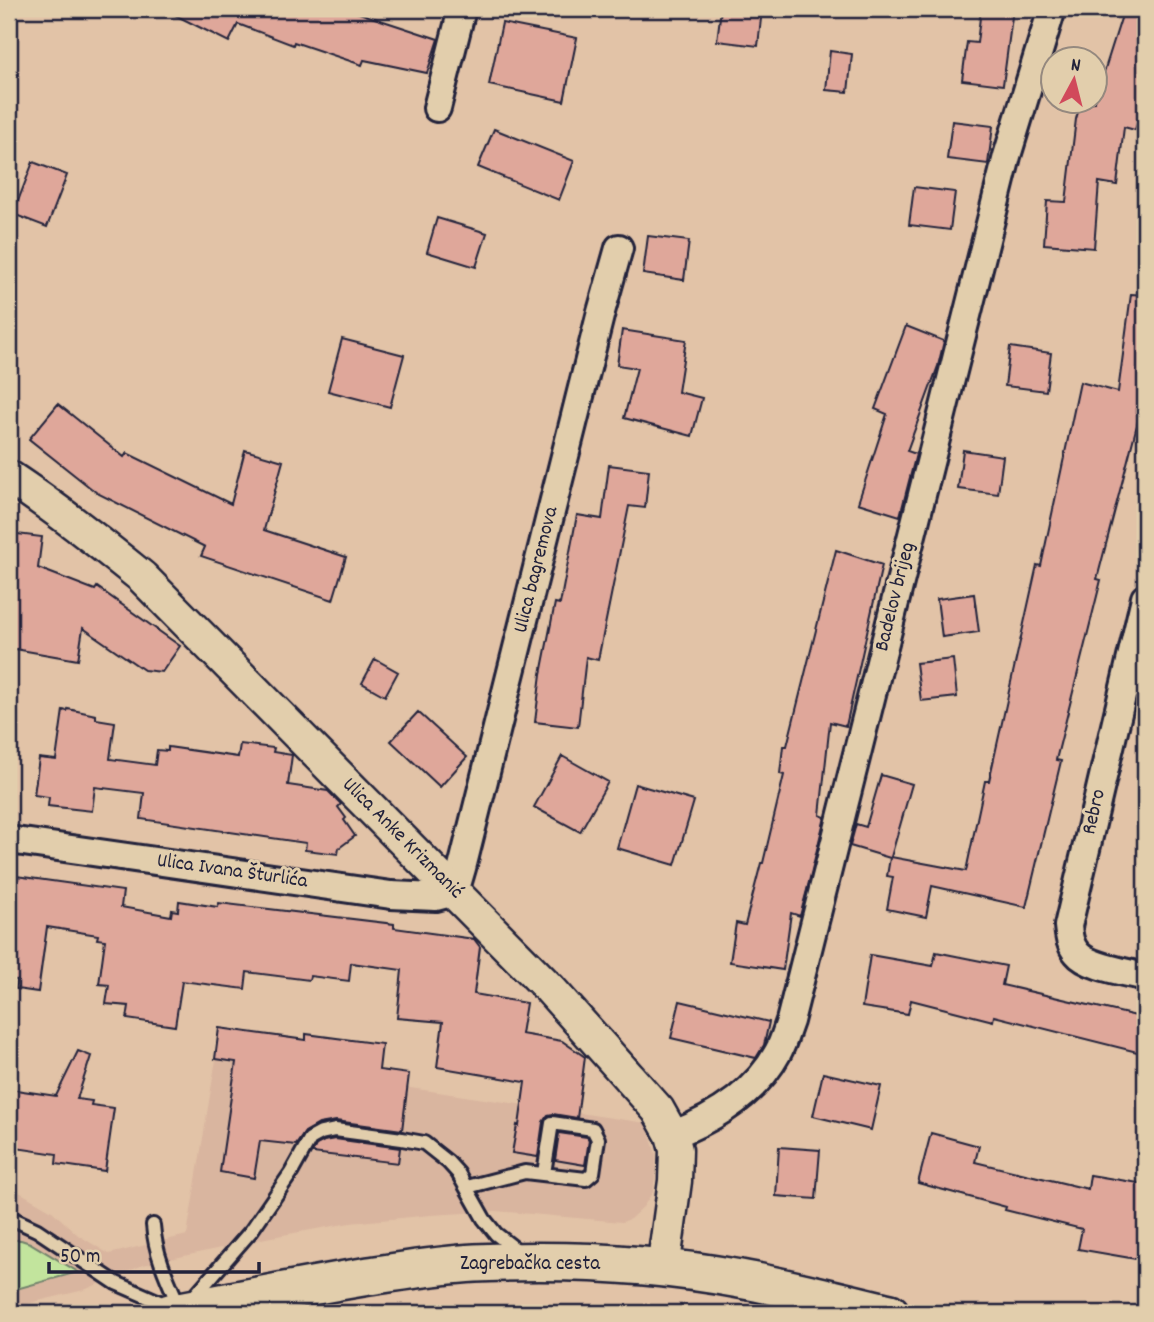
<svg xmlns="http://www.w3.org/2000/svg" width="1154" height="1322" viewBox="0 0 1154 1322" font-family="Dekko,sans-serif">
  <rect width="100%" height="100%" fill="#e2c3a7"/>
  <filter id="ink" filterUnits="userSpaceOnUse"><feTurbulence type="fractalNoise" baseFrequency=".0143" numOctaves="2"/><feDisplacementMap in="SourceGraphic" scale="14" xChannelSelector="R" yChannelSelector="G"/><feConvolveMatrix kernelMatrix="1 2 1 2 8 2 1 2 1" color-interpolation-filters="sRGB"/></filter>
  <g filter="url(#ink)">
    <!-- built -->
    <path fill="#d9b59f" d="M 216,1059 L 646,1123 L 656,1154 L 656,1171 L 653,1192 L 643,1207 L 630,1219 L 622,1222 L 496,1211 L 431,1215 L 350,1223 L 266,1238 L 143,1265 L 84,1290 L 9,1308 L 9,1186 L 52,1211 L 78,1235 L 109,1254 L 187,1235 Z"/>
    <!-- green -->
    <path fill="#c2e49d" stroke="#72836c" stroke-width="2" d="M 9,1240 L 21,1240 L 30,1243 L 78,1272 L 9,1291 Z"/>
    <!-- building -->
    <path fill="#dfa79a" stroke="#22223b" stroke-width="2" d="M 163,9 L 347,9 L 438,39 L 427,73 L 364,60 L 362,65 L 294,42 L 293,45 L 238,24 L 229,42 Z
      M 721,9 L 762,9 L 758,46 L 717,41 Z
      M 981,9 L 1013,9 L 1003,85 L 962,80 L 967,42 L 977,43 Z
      M 1124,9 L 1145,9 L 1145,98 L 1135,130 L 1124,127 L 1117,185 L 1099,182 L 1094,248 L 1044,244 L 1047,201 L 1066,202 L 1076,119 L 1081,102 L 1095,102 L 1095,70 L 1104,72 Z
      M 502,23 L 577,38 L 564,101 L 489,85 Z
      M 830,51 L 852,54 L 848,92 L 826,90 Z
      M 952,121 L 993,126 L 988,164 L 947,159 Z
      M 494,129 L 574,161 L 559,200 L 478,167 Z
      M 33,162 L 67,175 L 47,227 L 13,214 Z
      M 914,187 L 955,192 L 950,230 L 909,225 Z
      M 437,218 L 487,233 L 476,267 L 427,252 Z
      M 648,236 L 689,241 L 684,280 L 643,274 Z
      M 1131,294 L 1145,295 L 1145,394 L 1097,579 L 1101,580 L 1056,760 L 1061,761 L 1026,907 L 932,886 L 926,917 L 887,909 L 893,877 L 887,876 L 890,858 L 850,846 L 856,824 L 866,827 L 881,775 L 912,784 L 891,857 L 966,871 L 985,781 L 989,781 L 1037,565 L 1041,566 L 1080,382 L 1118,392 Z
      M 906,326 L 944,341 L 938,366 L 907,451 L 916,454 L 900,516 L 858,503 L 887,414 L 875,409 Z
      M 622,330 L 686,340 L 678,392 L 702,398 L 692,436 L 624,418 L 637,368 L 617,365 Z
      M 342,339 L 404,355 L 390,407 L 328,391 Z
      M 1010,347 L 1051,353 L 1046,391 L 1005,386 Z
      M 58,404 L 124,457 L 127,453 L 231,504 L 245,450 L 283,461 L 264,530 L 346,557 L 333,600 L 201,556 L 205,547 L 97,493 L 29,439 Z
      M 963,450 L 1003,456 L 998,494 L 958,489 Z
      M 609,465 L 649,470 L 645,508 L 629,506 L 598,660 L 586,657 L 578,727 L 535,722 L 541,674 L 555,603 L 560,604 L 577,515 L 602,519 Z
      M 9,533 L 42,537 L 38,568 L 95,590 L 97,587 L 180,646 L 162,672 L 144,670 L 83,628 L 78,660 L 9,648 Z
      M 836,550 L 882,565 L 846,726 L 830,722 L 820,815 L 825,817 L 807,890 L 800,916 L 791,913 L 783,970 L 730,962 L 736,923 L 745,925 L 761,863 L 763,863 L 784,775 L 780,774 L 783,746 L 787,746 Z
      M 974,594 L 979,632 L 942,637 L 937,599 Z
      M 375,659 L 398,672 L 385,696 L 362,683 Z
      M 953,659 L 957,697 L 921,701 L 916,663 Z
      M 68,709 L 96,715 L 96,719 L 115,722 L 110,759 L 155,765 L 157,750 L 168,751 L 168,747 L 238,757 L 240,744 L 274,748 L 273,752 L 292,755 L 288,785 L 328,791 L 341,804 L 338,807 L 346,818 L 344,820 L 355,836 L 339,848 L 338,854 L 305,850 L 306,843 L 141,819 L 144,793 L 95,787 L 92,811 L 48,806 L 49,797 L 34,795 L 39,758 L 56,760 L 63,710 L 67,711 Z
      M 418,712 L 467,757 L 440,787 L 391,741 Z
      M 562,756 L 608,782 L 580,832 L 534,807 Z
      M 635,784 L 694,801 L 675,865 L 617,848 Z
      M 9,875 L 123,891 L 121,907 L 171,916 L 172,910 L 178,911 L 179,901 L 218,907 L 219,903 L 394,924 L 394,928 L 474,939 L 480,947 L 474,994 L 526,1003 L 521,1034 L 562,1041 L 585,1057 L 577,1118 L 553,1114 L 548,1115 L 543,1122 L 538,1157 L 512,1153 L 517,1125 L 519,1126 L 525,1082 L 437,1067 L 443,1022 L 397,1018 L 402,970 L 351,963 L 349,981 L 310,976 L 309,980 L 247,972 L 245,989 L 182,981 L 175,1026 L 127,1019 L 129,1006 L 106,1004 L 109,985 L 99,984 L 105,940 L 97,939 L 98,935 L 47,927 L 38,992 L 16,989 L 17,980 L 9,979 Z
      M 936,952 L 1006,966 L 1002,985 L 1145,1018 L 1145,1054 L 994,1016 L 993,1021 L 911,1000 L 908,1014 L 862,1007 L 870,955 L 933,966 Z
      M 680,1001 L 769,1022 L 764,1045 L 756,1058 L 671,1038 Z
      M 219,1028 L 306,1040 L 306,1034 L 382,1044 L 379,1070 L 409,1074 L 402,1130 L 336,1121 L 319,1124 L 305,1132 L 296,1145 L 260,1141 L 254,1178 L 220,1172 L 236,1062 L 215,1059 Z
      M 78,1051 L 91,1056 L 77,1099 L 92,1101 L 91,1105 L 114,1108 L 105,1171 L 56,1164 L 57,1154 L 9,1147 L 9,1089 L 56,1096 Z
      M 823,1073 L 881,1086 L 871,1130 L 813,1116 Z
      M 559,1133 L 587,1137 L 589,1140 L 585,1165 L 555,1160 Z
      M 931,1133 L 979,1146 L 975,1162 L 1088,1189 L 1090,1175 L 1145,1184 L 1145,1239 L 1142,1260 L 1078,1249 L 1082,1229 L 1005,1210 L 1006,1207 L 918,1183 Z
      M 335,1139 L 400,1148 L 398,1163 L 312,1153 L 316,1145 L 324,1141 Z
      M 779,1147 L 820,1150 L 816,1199 L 776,1196 Z"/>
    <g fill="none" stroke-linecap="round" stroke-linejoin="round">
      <defs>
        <path id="service" d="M 1124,687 L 1145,693
          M 467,1187 L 525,1172 L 586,1179 L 593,1173 L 598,1139 L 593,1129 L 552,1123 L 544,1173
          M 9,1217 L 37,1230 L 116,1283 L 171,1307
          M 153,1225 C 155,1254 168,1281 180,1308
          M 191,1300 L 251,1231 L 291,1173 L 310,1139 L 321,1133 L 335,1130 L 402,1139 L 424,1143 L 448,1162 L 458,1173 L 484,1219 L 496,1234 L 519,1252"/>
        <path id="minor" d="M 437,108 L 462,9
          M 1145,598 L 1068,926 C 1069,936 1070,945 1077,953 C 1088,967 1127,972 1145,977
          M 9,840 L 391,895 L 436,897 L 455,892 L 462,868 L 601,312 L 619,248
          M 672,1135 C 714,1119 756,1093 778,1052 C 783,1043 786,1032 790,1021 L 1007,156 L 1052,9"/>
        <path id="tertiary" d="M 9,477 C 56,508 99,542 142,577 L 550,989 L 658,1110 L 672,1135 L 676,1150 L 675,1181 L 663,1269"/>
        <path id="secondary" d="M 170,1313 C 236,1300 302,1287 369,1276 C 404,1271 439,1265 475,1263 C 561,1259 654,1263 740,1279 C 790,1288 840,1301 890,1313"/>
      </defs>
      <!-- service casing -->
      <use href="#service" stroke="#22223b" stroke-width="18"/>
      <!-- minor casing -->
      <use href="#minor" stroke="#22223b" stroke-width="32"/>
      <!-- tertiary casing -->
      <use href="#tertiary" stroke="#22223b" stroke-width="37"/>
      <!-- secondary casing -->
      <use href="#secondary" stroke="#22223b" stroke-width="42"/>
      <!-- service -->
      <use href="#service" stroke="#e2ceac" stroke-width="12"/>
      <!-- minor -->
      <use href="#minor" stroke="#e2ceac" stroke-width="26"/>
      <!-- tertiary -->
      <use href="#tertiary" stroke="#e2ceac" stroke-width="32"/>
      <!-- secondary -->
      <use href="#secondary" stroke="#e2ceac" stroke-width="37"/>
    </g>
  </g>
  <g text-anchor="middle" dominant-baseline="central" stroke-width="6" stroke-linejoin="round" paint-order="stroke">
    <!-- street labels -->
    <g font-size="21" fill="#22223b" stroke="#e2ceac">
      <text transform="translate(537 570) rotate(-76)">Ulica bagremova</text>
      <text transform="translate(896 597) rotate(-76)">Badelov brijeg</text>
      <text transform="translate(1095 812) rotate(-77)">Rebro</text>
      <text transform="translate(402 839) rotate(45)">Ulica Anke Krizmanić</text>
      <text transform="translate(232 872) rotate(8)">Ulica Ivana Šturlića</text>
      <text x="530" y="1265">Zagrebačka cesta</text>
    </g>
  </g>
  <!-- margin -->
  <rect width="1154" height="1322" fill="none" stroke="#e2ceac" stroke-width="35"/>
  <rect x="18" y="18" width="1119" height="1287" fill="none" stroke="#22223b" stroke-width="2.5" filter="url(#ink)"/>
  <!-- north arrow -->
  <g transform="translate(1074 80) rotate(7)"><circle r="33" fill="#e2ceac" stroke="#95897f" stroke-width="2"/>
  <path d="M0-5L12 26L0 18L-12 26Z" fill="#d1495b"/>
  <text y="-10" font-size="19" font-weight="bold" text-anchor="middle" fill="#22223b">N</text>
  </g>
  <!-- scale -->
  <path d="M49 1262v10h210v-10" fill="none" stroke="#22223b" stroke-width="3.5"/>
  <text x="60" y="1262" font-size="21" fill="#22223b" stroke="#e2ceac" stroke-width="5" paint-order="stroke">50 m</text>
</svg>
